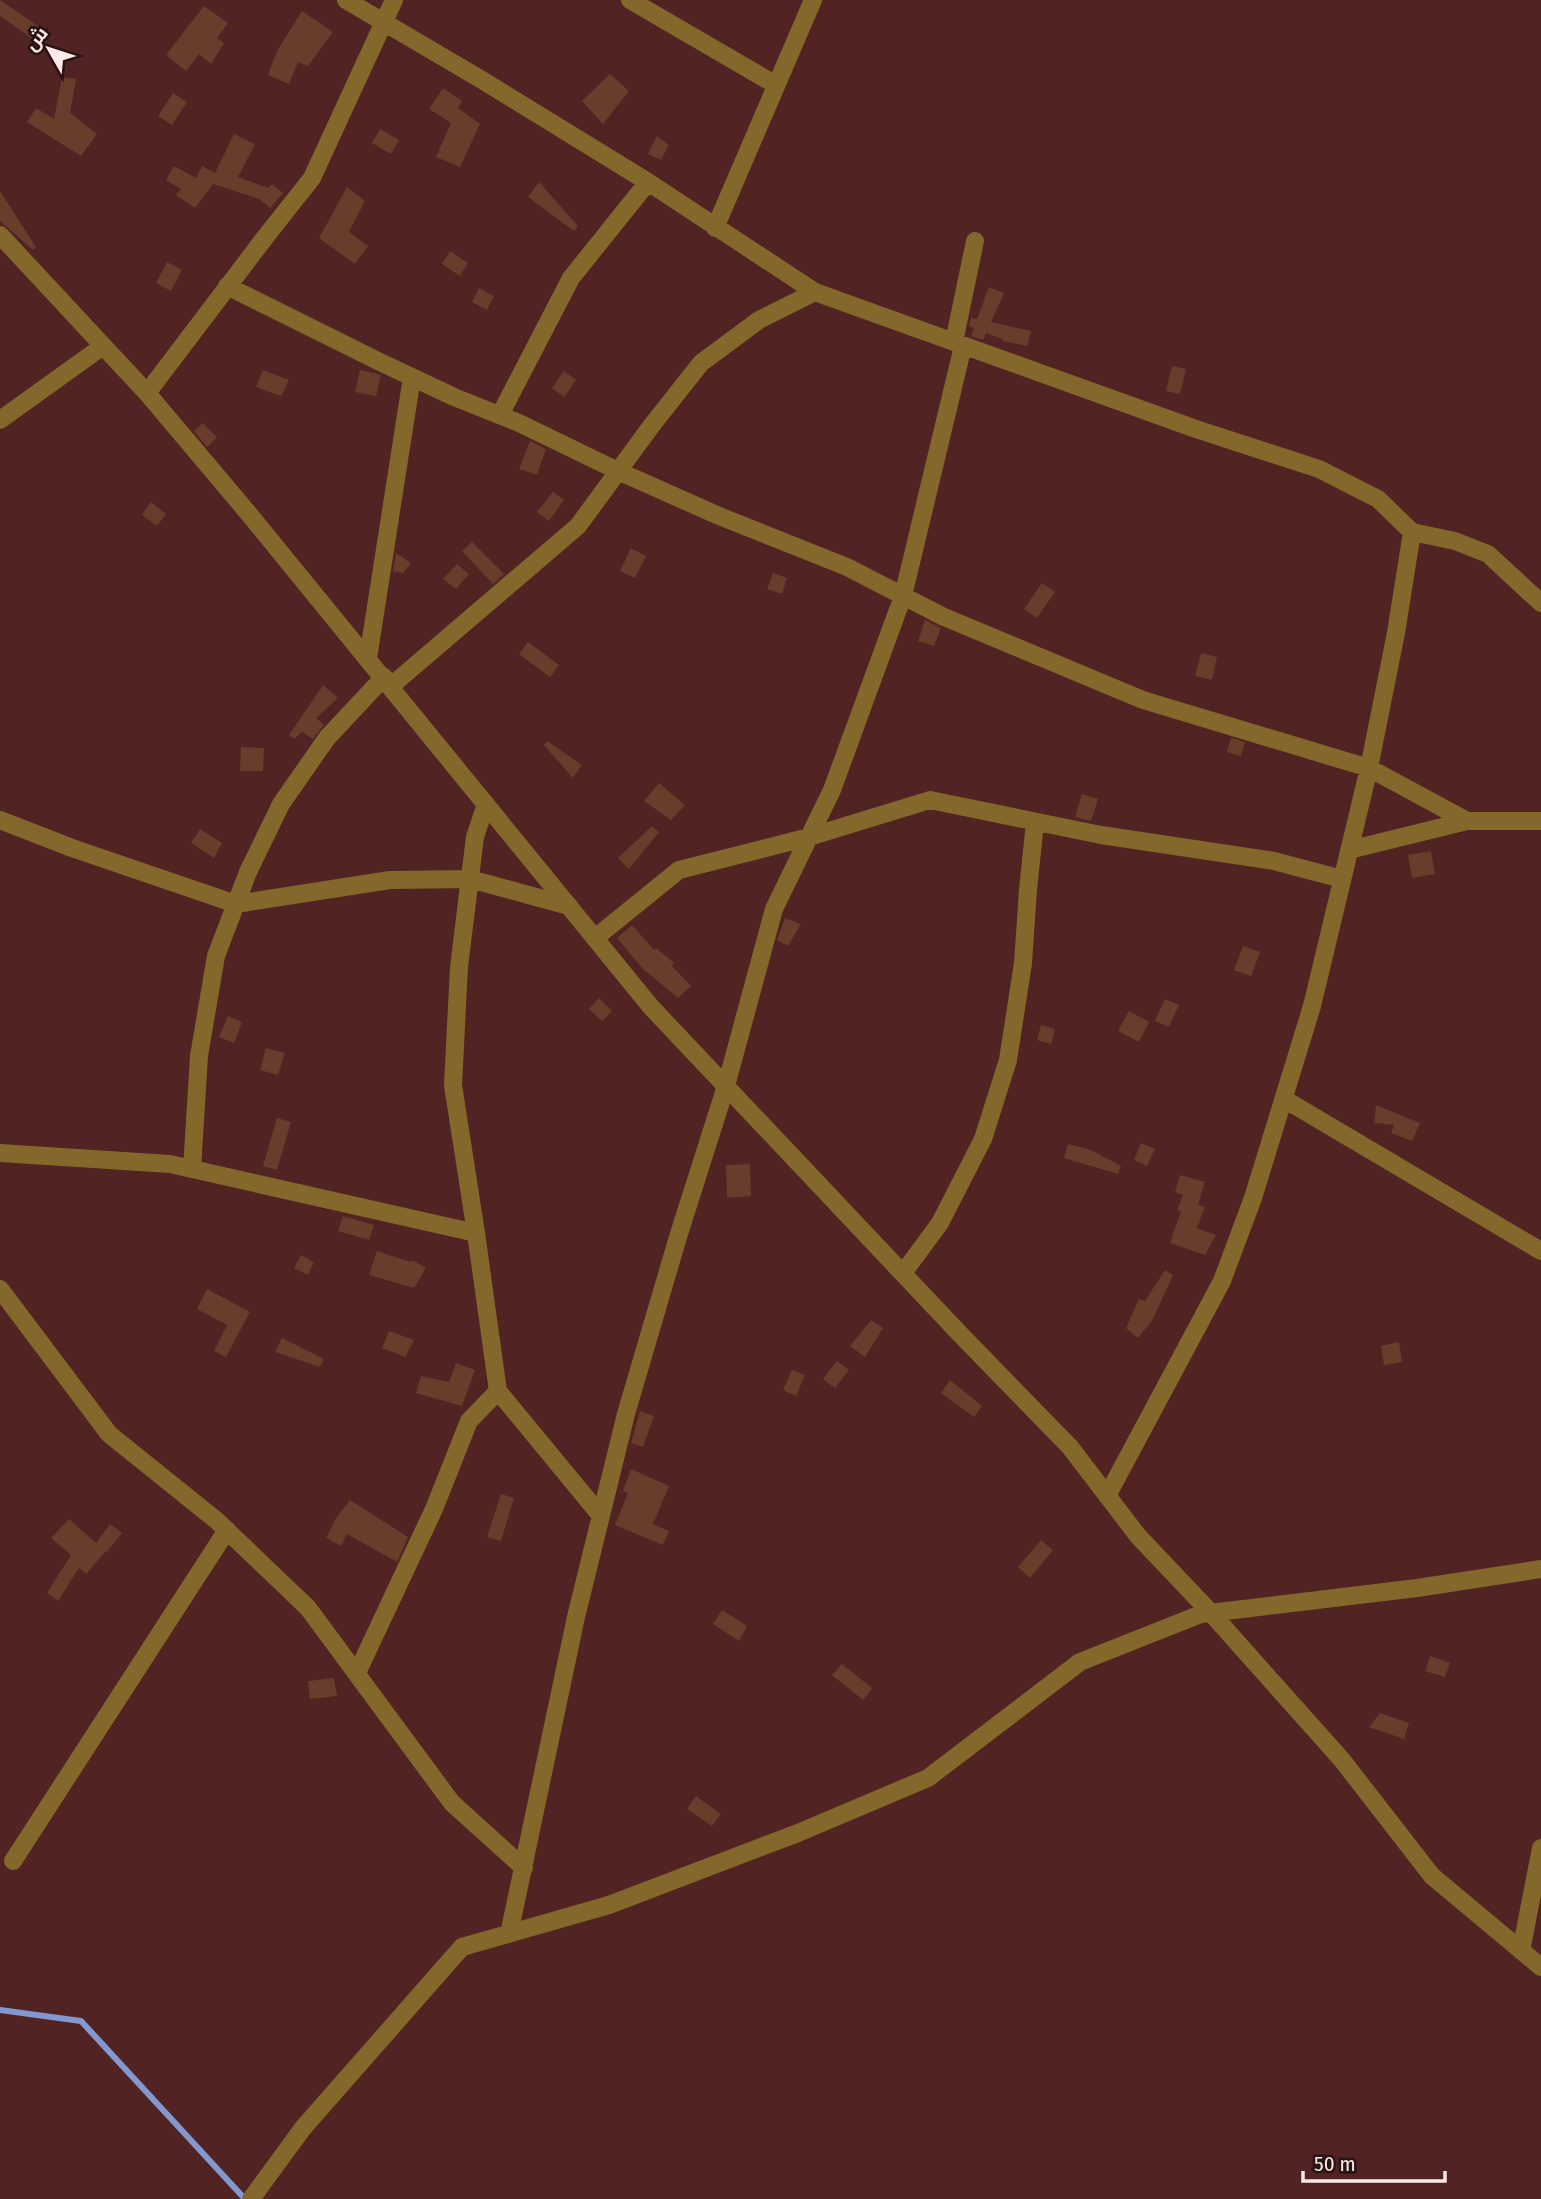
<svg xmlns="http://www.w3.org/2000/svg" width="1541" height="2199" viewBox="0 0 1541 2199" font-family="'Fira Sans Condensed',Cairo,sans-serif">
  <rect width="100%" height="100%" fill="#512322"/>
  <g fill="none" stroke-linecap="round" stroke-linejoin="round">
    <!-- stream -->
    <path stroke="#8298cf" stroke-width="6" d="M 0,2010 L 81,2021 L 245,2199"/>
  </g>
  <!-- building -->
  <path fill="#693d2b" d="M 0,0 L 45,31 L 37,42 L 0,16 Z
    M 204,6 L 228,23 L 217,38 L 224,43 L 211,64 L 199,54 L 186,71 L 166,55 Z
    M 302,11 L 333,32 L 308,66 L 298,62 L 289,84 L 268,75 L 277,51 Z
    M 610,74 L 629,91 L 603,124 L 582,101 Z
    M 62,77 L 76,79 L 70,113 L 97,134 L 81,156 L 27,122 L 36,108 L 54,119 Z
    M 443,88 L 462,101 L 458,108 L 480,124 L 460,167 L 436,157 L 451,123 L 429,109 Z
    M 173,93 L 187,102 L 172,125 L 158,116 Z
    M 380,129 L 399,140 L 391,154 L 372,143 Z
    M 234,134 L 255,144 L 238,177 L 268,188 L 272,184 L 283,193 L 270,208 L 259,199 L 213,184 L 195,208 L 176,195 L 181,189 L 166,180 L 174,166 L 196,178 L 202,166 L 215,173 Z
    M 657,136 L 669,145 L 661,160 L 648,154 Z
    M 539,182 L 578,226 L 574,231 L 528,197 Z
    M 347,187 L 365,201 L 349,232 L 368,246 L 355,264 L 319,238 Z
    M 0,191 L 36,247 L 33,250 L 0,221 Z
    M 450,251 L 468,263 L 460,276 L 442,264 Z
    M 167,262 L 182,270 L 171,291 L 156,283 Z
    M 989,287 L 1004,293 L 991,322 L 1031,331 L 1027,346 L 1002,341 L 1002,339 L 986,333 L 983,340 L 971,336 L 974,328 L 969,326 L 971,318 L 977,319 Z
    M 479,288 L 494,296 L 487,310 L 472,302 Z
    M 1172,366 L 1186,369 L 1180,394 L 1166,391 Z
    M 263,370 L 289,380 L 281,396 L 256,387 Z
    M 360,370 L 381,375 L 376,396 L 355,392 Z
    M 564,371 L 576,380 L 564,397 L 552,388 Z
    M 203,423 L 217,437 L 207,447 L 194,431 Z
    M 530,441 L 546,449 L 537,475 L 519,469 Z
    M 553,492 L 564,500 L 549,521 L 537,512 Z
    M 151,502 L 166,514 L 157,526 L 142,515 Z
    M 472,542 L 504,574 L 493,584 L 462,551 Z
    M 631,548 L 646,556 L 635,578 L 620,571 Z
    M 396,553 L 411,563 L 403,573 L 393,571 Z
    M 457,564 L 469,574 L 456,589 L 443,579 Z
    M 773,573 L 787,578 L 782,594 L 767,589 Z
    M 1042,583 L 1055,592 L 1037,618 L 1024,609 Z
    M 925,620 L 941,628 L 934,646 L 918,641 Z
    M 528,642 L 559,665 L 550,677 L 519,654 Z
    M 1201,653 L 1217,657 L 1212,680 L 1195,676 Z
    M 323,685 L 338,698 L 316,718 L 324,725 L 313,739 L 302,732 L 294,739 L 289,735 Z
    M 1231,738 L 1245,742 L 1241,756 L 1227,752 Z
    M 547,741 L 582,765 L 573,778 L 544,745 Z
    M 241,747 L 264,748 L 263,771 L 240,771 Z
    M 659,783 L 685,805 L 671,820 L 644,801 Z
    M 1082,794 L 1098,799 L 1091,821 L 1075,817 Z
    M 652,826 L 659,832 L 629,869 L 618,858 Z
    M 200,829 L 222,843 L 214,858 L 191,843 Z
    M 1431,851 L 1435,874 L 1412,878 L 1408,855 Z
    M 785,918 L 801,924 L 788,946 L 777,940 Z
    M 632,925 L 654,950 L 656,948 L 674,963 L 672,966 L 691,986 L 678,998 L 643,969 L 617,938 Z
    M 1243,946 L 1260,952 L 1251,976 L 1234,970 Z
    M 599,998 L 612,1011 L 602,1021 L 589,1009 Z
    M 1165,999 L 1179,1005 L 1169,1027 L 1155,1021 Z
    M 1129,1011 L 1149,1022 L 1139,1042 L 1118,1031 Z
    M 228,1016 L 242,1022 L 234,1043 L 219,1037 Z
    M 1041,1025 L 1055,1029 L 1051,1044 L 1037,1040 Z
    M 266,1048 L 285,1053 L 278,1075 L 260,1070 Z
    M 1376,1105 L 1420,1123 L 1412,1141 L 1391,1133 L 1394,1125 L 1374,1123 Z
    M 277,1118 L 291,1122 L 277,1170 L 263,1166 Z
    M 1141,1143 L 1155,1149 L 1147,1166 L 1134,1160 Z
    M 1068,1144 L 1091,1150 L 1121,1166 L 1118,1174 L 1064,1158 Z
    M 750,1164 L 751,1196 L 727,1198 L 726,1165 Z
    M 1180,1175 L 1205,1182 L 1198,1204 L 1205,1207 L 1197,1228 L 1216,1235 L 1205,1255 L 1170,1243 L 1181,1211 L 1177,1210 L 1183,1195 L 1175,1192 Z
    M 343,1216 L 374,1225 L 369,1240 L 338,1231 Z
    M 377,1251 L 411,1262 L 412,1260 L 426,1268 L 414,1288 L 369,1275 Z
    M 301,1255 L 314,1262 L 308,1275 L 294,1268 Z
    M 1165,1270 L 1173,1275 L 1153,1319 L 1138,1338 L 1126,1328 L 1139,1299 L 1145,1301 Z
    M 207,1289 L 250,1312 L 226,1357 L 214,1351 L 227,1325 L 197,1309 Z
    M 871,1320 L 883,1328 L 865,1357 L 850,1346 Z
    M 389,1331 L 414,1340 L 405,1357 L 382,1348 Z
    M 282,1338 L 324,1359 L 320,1367 L 275,1352 Z
    M 1399,1342 L 1402,1362 L 1384,1365 L 1381,1346 Z
    M 837,1361 L 849,1370 L 835,1388 L 823,1379 Z
    M 456,1363 L 475,1370 L 462,1406 L 416,1393 L 421,1376 L 449,1382 Z
    M 792,1370 L 805,1375 L 796,1396 L 783,1390 Z
    M 950,1380 L 982,1406 L 974,1417 L 941,1393 Z
    M 640,1411 L 654,1416 L 643,1447 L 631,1443 Z
    M 631,1469 L 669,1486 L 653,1524 L 669,1531 L 663,1545 L 615,1525 L 628,1493 L 623,1491 Z
    M 501,1494 L 514,1498 L 501,1541 L 487,1537 Z
    M 350,1500 L 408,1537 L 397,1562 L 347,1534 L 341,1546 L 326,1538 L 336,1518 Z
    M 69,1519 L 96,1543 L 110,1524 L 122,1533 L 107,1552 L 103,1549 L 106,1551 L 86,1574 L 79,1568 L 58,1601 L 47,1593 L 71,1555 L 51,1538 Z
    M 1041,1540 L 1053,1550 L 1030,1578 L 1018,1567 Z
    M 722,1610 L 747,1626 L 739,1641 L 713,1624 Z
    M 1430,1656 L 1450,1663 L 1445,1677 L 1425,1671 Z
    M 842,1664 L 872,1688 L 863,1700 L 832,1675 Z
    M 334,1678 L 337,1696 L 310,1699 L 308,1681 Z
    M 1380,1713 L 1409,1723 L 1404,1739 L 1369,1727 Z
    M 696,1796 L 721,1814 L 712,1826 L 687,1809 Z"/>
  <g fill="none" stroke-linecap="round" stroke-linejoin="round">
    <!-- minor -->
    <path stroke="#84672b" stroke-width="18" d="M 346,0 L 482,80 L 648,182 L 815,292 L 1196,429 L 1319,469 L 1378,499 L 1412,532 L 1455,541 L 1488,554 L 1541,603
      M 630,0 L 776,85
      M 715,228 L 813,0
      M 0,235 L 147,393 L 249,514 L 651,1007 L 960,1334 L 1070,1447 L 1138,1536 L 1211,1613 L 1342,1760 L 1432,1876 L 1541,1967
      M 227,286 L 380,362 L 454,397 L 519,423 L 618,471 L 719,516 L 847,567 L 944,617 L 1143,700 L 1369,768 L 1467,821 L 1541,821
      M 954,342 L 975,241
      M 147,393 L 263,240 L 312,178 L 394,0
      M 500,415 L 571,278 L 648,182
      M 0,420 L 103,346
      M 368,658 L 412,377
      M 391,686 L 578,526 L 652,425 L 701,363 L 759,320 L 815,292
      M 486,804 L 475,837 L 459,967 L 453,1085 L 476,1233 L 498,1391 L 601,1516
      M 0,820 L 72,848 L 236,904 L 390,880 L 470,879 L 569,906
      M 1349,850 L 1467,821
      M 595,938 L 679,870 L 809,837 L 930,800 L 1101,835 L 1274,861 L 1342,879
      M 1284,1099 L 1541,1251
      M 0,1153 L 170,1164 L 476,1233
      M 192,1169 L 199,1056 L 216,956 L 248,872 L 281,804 L 327,738 L 384,677
      M 903,1273 L 940,1223 L 983,1139 L 1008,1060 L 1023,963 L 1028,890 L 1035,822
      M 0,1289 L 109,1434 L 216,1520 L 308,1608 L 452,1803 L 524,1868
      M 1107,1496 L 1222,1281 L 1253,1198 L 1312,1006 L 1369,768 L 1396,633 L 1412,532
      M 357,1673 L 434,1509 L 469,1421 L 498,1391
      M 13,1861 L 227,1530
      M 509,1934 L 576,1617 L 626,1414 L 678,1237 L 726,1086 L 774,909 L 832,790 L 903,596 L 963,346
      M 1521,1951 L 1541,1848
      M 251,2199 L 303,2128 L 462,1947 L 609,1905 L 798,1833 L 928,1778 L 1080,1662 L 1201,1614 L 1417,1588 L 1541,1569"/>
  </g>
  <!-- north arrow -->
  <g transform="translate(49 49) rotate(309)" stroke="#291413" stroke-width="5" paint-order="stroke">
  <path d="M0-5L12 26L0 18L-12 26Z" fill="#fce9e8"/>
  <text y="-10" font-size="19" font-weight="bold" text-anchor="middle" fill="#fce9e8">ش</text>
  </g>
  <!-- scale -->
  <path d="M1303 2171v10h142v-10" fill="none" stroke="#fce9e8" stroke-width="3.5"/>
  <text x="1314" y="2171" font-size="21" fill="#fce9e8" stroke="#291413" stroke-width="5" paint-order="stroke">50 m</text>
</svg>
